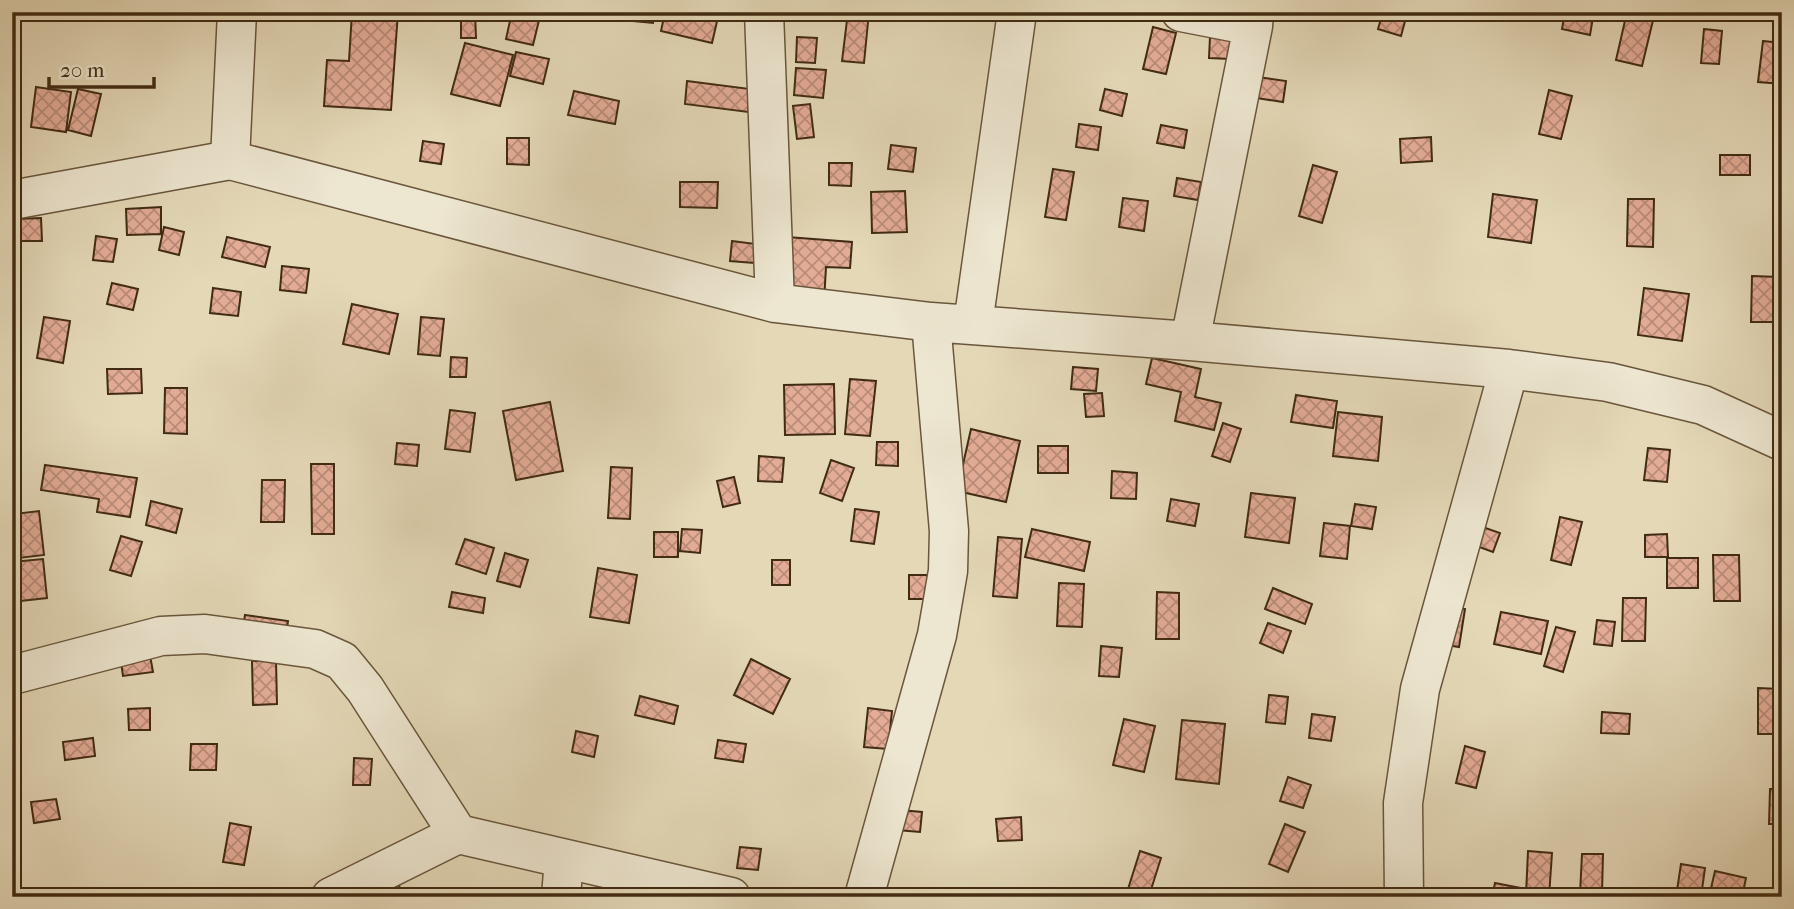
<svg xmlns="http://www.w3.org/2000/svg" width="1794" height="909" viewBox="0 0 1794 909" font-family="'IM FELL French Canon',serif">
  <defs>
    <pattern id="building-cross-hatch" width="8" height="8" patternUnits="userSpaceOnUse" patternTransform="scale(1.75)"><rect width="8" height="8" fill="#e3ac96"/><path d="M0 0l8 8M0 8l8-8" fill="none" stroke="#ba8c79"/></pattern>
  </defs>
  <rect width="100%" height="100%" fill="#e4d8b7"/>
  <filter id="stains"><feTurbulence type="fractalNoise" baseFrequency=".00286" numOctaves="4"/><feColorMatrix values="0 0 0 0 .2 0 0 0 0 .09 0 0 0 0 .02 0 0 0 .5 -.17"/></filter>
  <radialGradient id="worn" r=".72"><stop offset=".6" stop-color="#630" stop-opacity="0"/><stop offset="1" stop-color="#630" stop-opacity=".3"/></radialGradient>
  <!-- building -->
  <path fill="url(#building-cross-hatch)" stroke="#412b13" stroke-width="2" d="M 352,12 L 398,12 L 391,110 L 324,106 L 327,60 L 349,61 Z
    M 461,12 L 475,12 L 476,38 L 461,38 Z
    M 512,12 L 541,12 L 533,45 L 506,39 Z
    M 636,12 L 654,12 L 653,23 L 634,21 Z
    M 665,12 L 696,12 L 718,17 L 712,43 L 661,31 Z
    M 848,12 L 869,12 L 864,63 L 842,61 Z
    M 1342,12 L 1365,12 L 1364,17 L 1342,14 Z
    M 1383,12 L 1407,14 L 1401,36 L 1378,29 Z
    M 1565,12 L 1593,17 L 1590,35 L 1562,29 Z
    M 1627,12 L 1655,12 L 1642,66 L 1616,60 Z
    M 1153,27 L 1176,33 L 1166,74 L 1143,69 Z
    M 1704,29 L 1722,31 L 1719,64 L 1701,63 Z
    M 797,37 L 817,38 L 815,63 L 796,62 Z
    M 1210,37 L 1231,39 L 1230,59 L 1209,58 Z
    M 1763,41 L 1782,43 L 1782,84 L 1758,82 Z
    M 465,43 L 513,55 L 500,106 L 451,94 Z
    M 516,52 L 549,59 L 543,84 L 510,76 Z
    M 796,68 L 826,70 L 823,98 L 794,95 Z
    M 1258,77 L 1286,81 L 1283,102 L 1256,98 Z
    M 687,81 L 750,89 L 748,112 L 685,104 Z
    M 36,87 L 71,92 L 66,132 L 31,127 Z
    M 78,89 L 101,94 L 91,136 L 68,130 Z
    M 1105,89 L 1127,94 L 1122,116 L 1100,110 Z
    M 1549,90 L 1572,96 L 1561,139 L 1539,134 Z
    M 574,91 L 619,101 L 615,124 L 568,115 Z
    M 810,104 L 814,137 L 797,139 L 793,106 Z
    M 1079,124 L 1101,127 L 1098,150 L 1076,147 Z
    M 1161,125 L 1187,130 L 1184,148 L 1157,143 Z
    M 1431,137 L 1432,161 L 1401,163 L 1400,139 Z
    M 507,138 L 529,138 L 529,165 L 507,164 Z
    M 423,141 L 444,144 L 441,164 L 420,161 Z
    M 891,145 L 916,148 L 913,172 L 888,169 Z
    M 1720,155 L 1750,155 L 1750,175 L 1720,175 Z
    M 829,163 L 852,163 L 851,186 L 829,185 Z
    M 1313,165 L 1337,172 L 1322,223 L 1299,216 Z
    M 1053,169 L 1074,172 L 1066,220 L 1045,217 Z
    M 1177,178 L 1201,182 L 1198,200 L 1174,196 Z
    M 680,182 L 718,182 L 717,208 L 680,207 Z
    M 905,191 L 907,232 L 872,233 L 871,192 Z
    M 1493,194 L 1537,200 L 1531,243 L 1488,237 Z
    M 1123,198 L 1148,201 L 1144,231 L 1119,227 Z
    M 1628,199 L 1654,199 L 1653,247 L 1627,246 Z
    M 161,207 L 161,234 L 127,235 L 126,209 Z
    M 41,218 L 42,241 L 16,241 L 15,219 Z
    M 164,227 L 184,232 L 179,255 L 159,250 Z
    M 96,236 L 117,239 L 113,262 L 93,260 Z
    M 227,237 L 270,247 L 265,267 L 222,257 Z
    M 787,237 L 852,242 L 850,268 L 826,267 L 824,302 L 783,300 Z
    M 732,241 L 756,244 L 754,263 L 730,261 Z
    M 282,266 L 309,269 L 306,293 L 280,290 Z
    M 1752,276 L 1779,277 L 1777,322 L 1751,322 Z
    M 112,283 L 138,289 L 133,310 L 107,304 Z
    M 213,288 L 241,292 L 238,316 L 210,313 Z
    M 1644,288 L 1689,294 L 1682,341 L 1638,335 Z
    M 352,304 L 398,314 L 389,354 L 343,344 Z
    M 44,317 L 70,321 L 63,363 L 37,358 Z
    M 421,317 L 444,319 L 440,356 L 418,354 Z
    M 451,357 L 467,358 L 466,377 L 450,377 Z
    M 1152,358 L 1201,369 L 1195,397 L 1221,403 L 1214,430 L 1175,421 L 1181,392 L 1146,384 Z
    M 1073,367 L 1098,369 L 1096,391 L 1071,389 Z
    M 107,369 L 141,369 L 142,393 L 108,394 Z
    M 850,379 L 876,381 L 870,436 L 845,434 Z
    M 834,384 L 835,434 L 785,435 L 784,385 Z
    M 165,388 L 187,388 L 187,434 L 164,433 Z
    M 1102,393 L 1104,416 L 1086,417 L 1084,394 Z
    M 1296,395 L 1337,401 L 1333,428 L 1291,422 Z
    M 550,402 L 563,471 L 516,480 L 503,411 Z
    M 450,410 L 475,413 L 470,452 L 445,449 Z
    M 1338,412 L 1382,417 L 1378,461 L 1333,456 Z
    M 1223,423 L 1241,429 L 1230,462 L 1212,456 Z
    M 971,429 L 1020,441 L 1006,502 L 957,491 Z
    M 877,442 L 898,442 L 898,466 L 876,465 Z
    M 397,443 L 419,445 L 417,466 L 395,464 Z
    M 1038,446 L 1068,446 L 1068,473 L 1038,473 Z
    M 1648,448 L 1670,450 L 1667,482 L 1644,480 Z
    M 759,456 L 784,458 L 782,482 L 758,481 Z
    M 831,460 L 854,468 L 842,501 L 820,493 Z
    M 311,464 L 334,464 L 334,534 L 312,534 Z
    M 45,465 L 137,478 L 130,517 L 97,512 L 99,499 L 41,490 Z
    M 611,467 L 632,468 L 630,519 L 608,518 Z
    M 1112,471 L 1137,473 L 1136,499 L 1111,498 Z
    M 734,477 L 740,503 L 723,507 L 717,481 Z
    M 262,480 L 285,480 L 284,522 L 261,522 Z
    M 1251,493 L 1295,498 L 1289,543 L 1245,537 Z
    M 1171,499 L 1199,504 L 1195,526 L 1167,521 Z
    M 151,501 L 182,509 L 176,533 L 146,525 Z
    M 1355,504 L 1376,507 L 1372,529 L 1351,526 Z
    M 1779,505 L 1782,506 L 1782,537 L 1773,535 Z
    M 855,509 L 879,512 L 874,544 L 851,541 Z
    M 39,511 L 44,555 L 19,558 L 14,514 Z
    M 1560,517 L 1582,522 L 1571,565 L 1551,560 Z
    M 1324,523 L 1350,526 L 1347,559 L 1320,556 Z
    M 1471,523 L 1500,533 L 1493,552 L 1465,542 Z
    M 682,529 L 702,530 L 700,553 L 680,551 Z
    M 1032,529 L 1090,542 L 1084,571 L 1025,557 Z
    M 654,532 L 678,532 L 678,557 L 654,557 Z
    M 1667,534 L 1668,557 L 1645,557 L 1645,535 Z
    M 121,536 L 142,542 L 131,576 L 110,570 Z
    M 998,537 L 1022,539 L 1017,598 L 993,596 Z
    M 465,539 L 494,548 L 486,574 L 456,564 Z
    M 505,553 L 528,560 L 520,587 L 497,581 Z
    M 1713,555 L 1739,555 L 1740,601 L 1714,601 Z
    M 1667,558 L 1698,558 L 1698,588 L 1667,588 Z
    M 43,559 L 47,598 L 12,602 L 12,562 Z
    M 772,560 L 790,560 L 790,585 L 772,585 Z
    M 598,568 L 637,575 L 629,623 L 590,617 Z
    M 909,575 L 935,575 L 934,599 L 909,599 Z
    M 1059,583 L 1084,584 L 1082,627 L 1057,626 Z
    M 1273,588 L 1312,604 L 1305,624 L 1265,609 Z
    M 452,592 L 485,598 L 483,613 L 449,607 Z
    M 1157,592 L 1179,593 L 1179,639 L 1156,639 Z
    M 1623,598 L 1646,598 L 1645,641 L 1622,641 Z
    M 1446,606 L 1465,609 L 1459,647 L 1440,644 Z
    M 1501,612 L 1548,621 L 1541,654 L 1494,644 Z
    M 245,615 L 288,621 L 285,641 L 242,635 Z
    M 1597,620 L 1615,622 L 1612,646 L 1594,644 Z
    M 1268,623 L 1291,631 L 1283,653 L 1260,643 Z
    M 1556,627 L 1575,632 L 1563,672 L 1544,666 Z
    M 1101,646 L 1122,648 L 1119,677 L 1099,676 Z
    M 149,650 L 153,672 L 123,676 L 120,655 Z
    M 751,659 L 790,679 L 773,714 L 734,695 Z
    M 252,661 L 276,661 L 277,704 L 253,705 Z
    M 1758,688 L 1782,689 L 1782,734 L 1758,734 Z
    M 1269,695 L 1288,697 L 1285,724 L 1266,722 Z
    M 640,696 L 678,706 L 674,724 L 635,715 Z
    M 150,708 L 150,730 L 129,730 L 128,709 Z
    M 868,708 L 892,711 L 888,749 L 864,747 Z
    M 1602,712 L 1630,714 L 1629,734 L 1601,733 Z
    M 1312,714 L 1335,717 L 1331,741 L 1309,738 Z
    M 1124,719 L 1155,726 L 1144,772 L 1113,765 Z
    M 1182,720 L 1225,724 L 1219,784 L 1176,779 Z
    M 576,731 L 598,736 L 594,757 L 572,752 Z
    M 93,738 L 95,756 L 65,760 L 63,742 Z
    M 718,740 L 746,744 L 743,762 L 715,758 Z
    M 191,744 L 217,744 L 216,770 L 190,770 Z
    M 1465,746 L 1485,752 L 1476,788 L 1456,783 Z
    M 354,758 L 372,759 L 370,785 L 353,785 Z
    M 1288,777 L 1311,785 L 1303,808 L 1280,801 Z
    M 1770,789 L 1782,789 L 1782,824 L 1769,824 Z
    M 56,799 L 60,819 L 34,823 L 31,802 Z
    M 899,810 L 922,812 L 920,832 L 897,830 Z
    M 1021,817 L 1022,840 L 998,841 L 996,819 Z
    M 230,823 L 251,827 L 244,865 L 223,862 Z
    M 1285,824 L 1305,832 L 1288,872 L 1269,864 Z
    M 740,847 L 761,849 L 758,870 L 737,868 Z
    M 1140,851 L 1161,858 L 1149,896 L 1128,889 Z
    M 1528,851 L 1552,853 L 1549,897 L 1526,895 Z
    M 1582,854 L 1603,854 L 1602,894 L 1580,894 Z
    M 1681,864 L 1705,868 L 1701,897 L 1676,897 Z
    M 1715,871 L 1746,878 L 1742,897 L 1709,897 Z
    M 1495,883 L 1521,888 L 1519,897 L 1492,897 Z
    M 399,885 L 402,897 L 381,897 L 380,889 Z"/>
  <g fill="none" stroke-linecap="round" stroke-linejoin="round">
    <defs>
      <path id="minor" d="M 764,12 L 775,303
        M 1181,12 L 1253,26
        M 230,160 L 237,12
        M 12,200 L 230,160 L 775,303 L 931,322 L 1190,341 L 1509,369 L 1608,382 L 1703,405 L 1782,441
        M 973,324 L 1017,12
        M 1190,341 L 1253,26 L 1254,12
        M 12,675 L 161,636 L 205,634 L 315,649 L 342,661 L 365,689 L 458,834
        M 331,897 L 458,834 L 731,897
        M 561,897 L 564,859
        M 864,897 L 937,635 L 948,571 L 949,531 L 931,322
        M 1404,897 L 1403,803 L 1420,689 L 1509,369"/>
    </defs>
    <!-- minor casing -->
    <use href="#minor" stroke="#6a563c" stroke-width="41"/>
    <!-- minor -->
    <use href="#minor" stroke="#ede6d0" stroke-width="38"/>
  </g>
  <!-- margin -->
  <rect width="1794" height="909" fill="none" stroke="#e4d8b7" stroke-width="42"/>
  <rect x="14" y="14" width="1766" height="881" fill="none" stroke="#412b13" stroke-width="3.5"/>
  <rect x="21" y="21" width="1752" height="867" fill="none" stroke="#412b13" stroke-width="2"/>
  <!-- scale -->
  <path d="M49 77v10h105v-10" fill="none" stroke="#412b13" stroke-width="3.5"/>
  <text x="60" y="77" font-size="21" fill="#412b13" stroke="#ede6d0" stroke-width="5" paint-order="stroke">20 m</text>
  <rect width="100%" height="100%" filter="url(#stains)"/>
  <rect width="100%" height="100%" fill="url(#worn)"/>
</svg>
